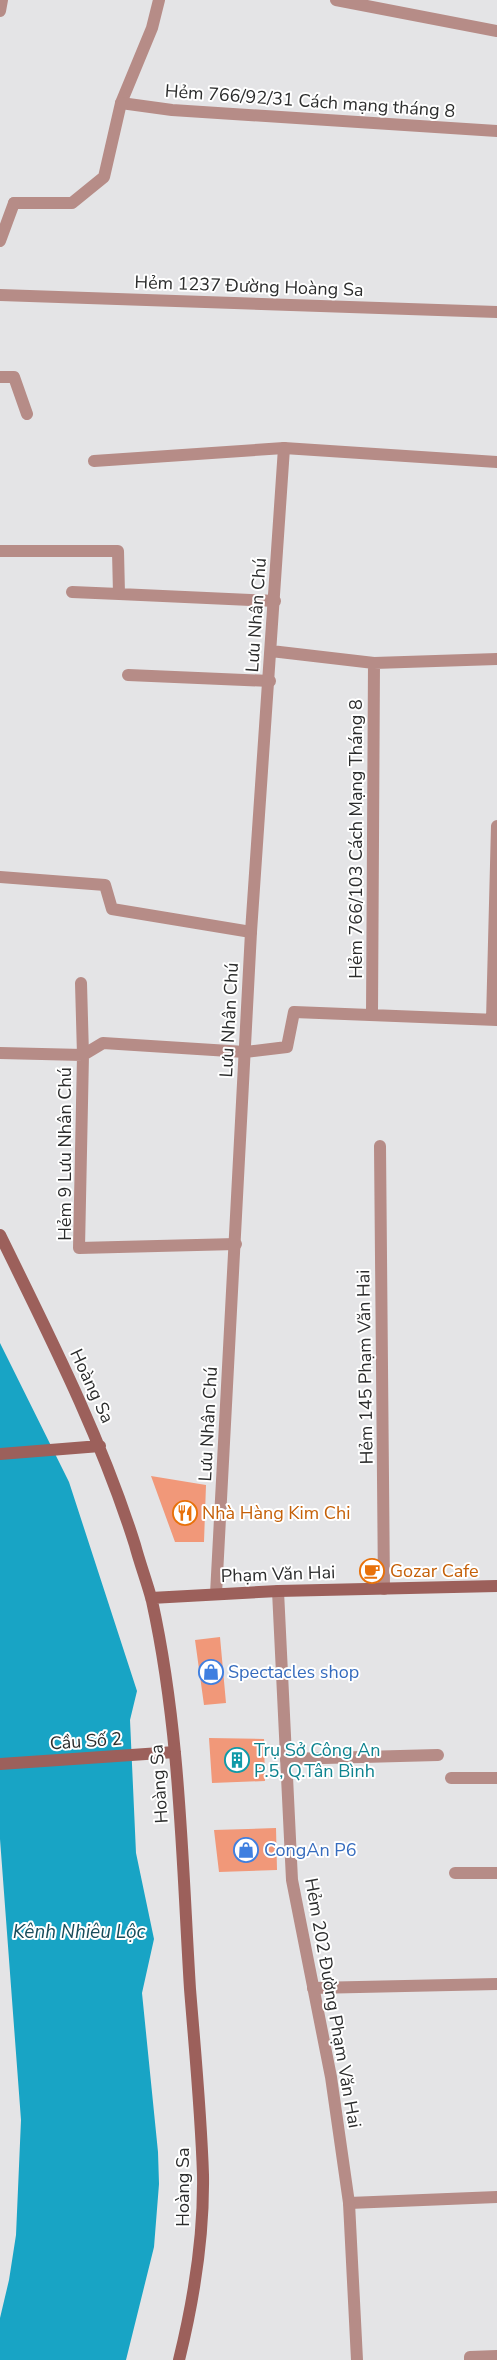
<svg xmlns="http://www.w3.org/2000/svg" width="497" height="2360" viewBox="0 0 497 2360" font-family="'Nunito Sans',sans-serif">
  <rect width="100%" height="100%" fill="#e4e4e6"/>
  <!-- water -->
  <path fill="#18a4c5" d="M 0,1343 L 69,1482 L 137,1691 L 130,1720 L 136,1853 L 154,1939 L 142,1993 L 158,2152 L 159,2184 L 154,2247 L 126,2360 L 0,2360 L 0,2318 L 9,2280 L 16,2235 L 21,2120 L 0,1839 Z"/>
  <!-- building -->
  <path fill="#f19879" d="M 151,1476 L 206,1485 L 204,1542 L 175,1542 Z
    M 220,1637 L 226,1703 L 204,1705 L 195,1640 Z
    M 209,1738 L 264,1739 L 265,1781 L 212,1783 Z
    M 276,1828 L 277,1870 L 219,1872 L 214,1830 Z"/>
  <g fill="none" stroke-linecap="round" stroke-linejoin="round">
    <!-- lane -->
    <path stroke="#b68c87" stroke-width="12" d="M 0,11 L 2,0
      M 14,203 L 72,203 L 104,177 L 121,103 L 152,28 L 159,0
      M 0,377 L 14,377 L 27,414
      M 94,461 L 284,448 L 497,462
      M 0,551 L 118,551 L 119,594 L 275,601
      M 72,592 L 119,594
      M 128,675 L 270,681
      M 0,877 L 105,885 L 112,909 L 251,932
      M 81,983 L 83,1055 L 79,1248 L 236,1244
      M 0,1053 L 83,1055 L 103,1043 L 245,1052
      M 380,1146 L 384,1589
      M 286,1759 L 438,1755
      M 451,1778 L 497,1778
      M 455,1873 L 497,1873
      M 313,1988 L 497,1984
      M 349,2203 L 497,2197"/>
    <!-- street -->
    <path stroke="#b68c87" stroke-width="12" d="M 336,0 L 497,31
      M 121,103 L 172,110 L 497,131
      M 0,241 L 14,203
      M 0,295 L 497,312
      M 271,651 L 374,663 L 497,659
      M 372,1015 L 374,663
      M 492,1020 L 497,826
      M 245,1052 L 287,1047 L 294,1012 L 497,1020
      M 278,1591 L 292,1880 L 331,2077 L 349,2203 L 357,2360
      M 216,1594 L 251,932 L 284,448
      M 470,2360 L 470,2357 L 497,2356"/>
    <!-- secondary -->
    <path stroke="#9c605b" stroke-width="12" d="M 0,1235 C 50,1337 101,1437 135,1545 C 140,1564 147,1582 152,1601 C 180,1728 182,1860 190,1989 C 195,2051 201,2113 203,2175 C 204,2238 194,2299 179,2360
      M 0,1454 L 100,1446
      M 151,1598 L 278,1591 L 497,1586
      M 0,1764 L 175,1752"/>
  </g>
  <!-- icons -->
  <defs>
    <symbol id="restaurant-ring" viewBox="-11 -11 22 22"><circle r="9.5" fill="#fff" stroke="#e8710a" stroke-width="1.5"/><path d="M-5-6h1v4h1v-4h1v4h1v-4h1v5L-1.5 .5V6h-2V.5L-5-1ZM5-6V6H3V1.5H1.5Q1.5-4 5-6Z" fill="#e8710a"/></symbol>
    <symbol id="cafe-ring" viewBox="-11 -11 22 22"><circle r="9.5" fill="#fff" stroke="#e8710a" stroke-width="1.5"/><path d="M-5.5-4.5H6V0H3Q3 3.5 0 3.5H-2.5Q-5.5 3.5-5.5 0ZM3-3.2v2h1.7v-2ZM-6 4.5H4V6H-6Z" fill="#e8710a"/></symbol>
    <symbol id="shop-ring" viewBox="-11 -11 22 22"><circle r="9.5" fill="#fff" stroke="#3f7fe0" stroke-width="1.5"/><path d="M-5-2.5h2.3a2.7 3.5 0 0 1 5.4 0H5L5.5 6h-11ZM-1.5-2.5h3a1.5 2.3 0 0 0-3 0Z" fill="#3f7fe0"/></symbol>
    <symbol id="building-ring" viewBox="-11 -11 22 22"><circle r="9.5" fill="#fff" stroke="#0f9aa8" stroke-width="1.5"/><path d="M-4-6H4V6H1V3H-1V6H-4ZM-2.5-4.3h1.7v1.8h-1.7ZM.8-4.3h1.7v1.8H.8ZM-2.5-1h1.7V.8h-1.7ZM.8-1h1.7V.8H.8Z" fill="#0f9aa8"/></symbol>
  </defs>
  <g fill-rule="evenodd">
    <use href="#restaurant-ring" x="171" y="1499" width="28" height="28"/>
    <use href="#cafe-ring" x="358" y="1557" width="28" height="28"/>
    <use href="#shop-ring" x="197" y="1658" width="28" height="28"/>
    <use href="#building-ring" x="223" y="1746" width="28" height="28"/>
    <use href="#shop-ring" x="232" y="1836" width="28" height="28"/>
  </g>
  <g text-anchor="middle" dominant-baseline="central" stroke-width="4" stroke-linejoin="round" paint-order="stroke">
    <!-- street labels -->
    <g font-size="18" fill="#2c2d2d" stroke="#fff">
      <text transform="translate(310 101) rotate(4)">Hẻm 766/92/31 Cách mạng tháng 8</text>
      <text transform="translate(249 286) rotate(2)">Hẻm 1237 Đường Hoàng Sa</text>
      <text transform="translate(256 615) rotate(-86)">Lưu Nhân Chú</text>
      <text transform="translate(356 839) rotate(-90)">Hẻm 766/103 Cách Mạng Tháng 8</text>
      <text transform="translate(229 1020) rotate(-87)">Lưu Nhân Chú</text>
      <text transform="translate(65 1154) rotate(-90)">Hẻm 9 Lưu Nhân Chú</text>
      <text transform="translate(365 1367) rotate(-91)">Hẻm 145 Phạm Văn Hai</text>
      <text transform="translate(92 1386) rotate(65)">Hoàng Sa</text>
      <text transform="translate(208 1424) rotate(-87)">Lưu Nhân Chú</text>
      <text transform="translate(278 1574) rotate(-2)">Phạm Văn Hai</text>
      <text transform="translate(86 1741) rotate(-4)">Cầu Số 2</text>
      <text transform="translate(159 1784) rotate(-94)">Hoàng Sa</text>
      <text transform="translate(333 2003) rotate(80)">Hẻm 202 Đường Phạm Văn Hai</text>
      <text transform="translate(183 2187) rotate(-90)">Hoàng Sa</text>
    </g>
    <!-- food labels -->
    <g font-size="18" fill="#c56008" stroke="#fff" text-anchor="start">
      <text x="202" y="1513">Nhà Hàng Kim Chi</text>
      <text x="390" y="1571">Gozar Cafe</text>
    </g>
    <!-- shop labels -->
    <g font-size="18" fill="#366cbe" stroke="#fff" text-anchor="start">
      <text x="228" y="1672">Spectacles shop</text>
      <text x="264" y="1850">CongAn P6</text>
    </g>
    <!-- culture labels -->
    <g font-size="18" fill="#0d838f" stroke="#fff" text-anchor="start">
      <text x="254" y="1750">Trụ Sở Công An<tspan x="254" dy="21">P.5, Q.Tân Bình</tspan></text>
    </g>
    <!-- water labels -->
    <g font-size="19" font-style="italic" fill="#184c5a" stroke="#fff">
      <text x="79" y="1932">Kênh Nhiêu Lộc</text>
    </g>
  </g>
</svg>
